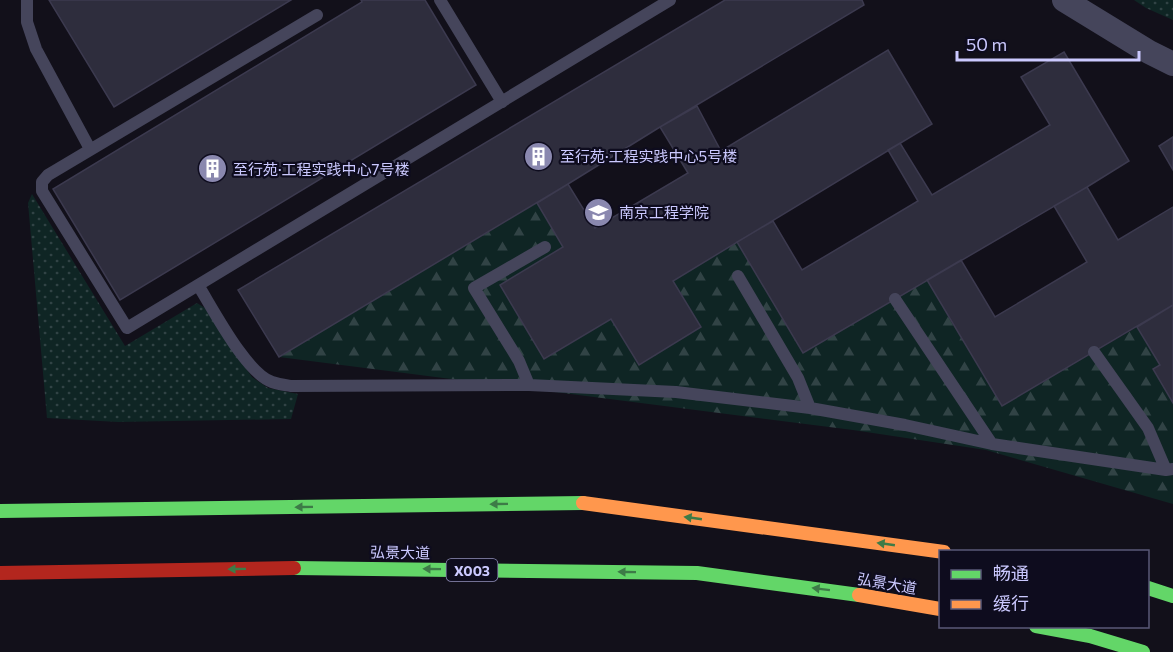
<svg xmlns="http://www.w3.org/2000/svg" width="1173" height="652" viewBox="0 0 1173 652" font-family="Commissioner,'Noto Sans SC',sans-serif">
  <defs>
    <pattern id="grass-dots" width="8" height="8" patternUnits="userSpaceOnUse" patternTransform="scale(1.5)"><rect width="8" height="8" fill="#0f2524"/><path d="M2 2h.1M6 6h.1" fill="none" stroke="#314345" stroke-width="1.8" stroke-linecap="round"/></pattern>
    <pattern id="forest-firs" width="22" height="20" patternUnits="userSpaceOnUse" patternTransform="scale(1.5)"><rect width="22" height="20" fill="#0f2524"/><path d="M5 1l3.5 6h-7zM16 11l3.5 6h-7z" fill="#314345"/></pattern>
  </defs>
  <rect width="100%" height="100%" fill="#12101a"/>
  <!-- grass -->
  <path fill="url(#grass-dots)" d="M 1134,0 L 1173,0 L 1173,20 L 1146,8 Z
    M 32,194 L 125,346 L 197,303 L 205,308 L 252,377 L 268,388 L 298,394 L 291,419 L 118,422 L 47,418 L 28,203 Z"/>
  <!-- forest -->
  <path fill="url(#forest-firs)" d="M 537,203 L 563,247 L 500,285 L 544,359 L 611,319 L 639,365 L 700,328 L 673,281 L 737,242 L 803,353 L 927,280 L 1002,406 L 1137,327 L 1160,365 L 1153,370 L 1173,403 L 1173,504 L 986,450 L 853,430 L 279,357 Z"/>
  <!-- building -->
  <path fill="#2e2d3d" stroke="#3c3a4f" stroke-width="1.5" d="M 49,0 L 291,0 L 114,107 Z
    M 361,0 L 425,0 L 476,85 L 120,300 L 53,189 L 362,2 Z
    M 725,0 L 862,0 L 864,5 L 660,127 L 568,184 L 279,357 L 238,290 Z
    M 888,50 L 932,124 L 673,281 L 701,327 L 639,365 L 611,319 L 544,359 L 500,285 L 563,247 L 537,203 L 568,184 L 595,228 L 688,173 L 660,127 L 697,106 L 721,151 Z
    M 1064,52 L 1129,161 L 1087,187 L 803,353 L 737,242 L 773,221 L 802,270 L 918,201 L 888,150 L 900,143 L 932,195 L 1050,125 L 1021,77 Z
    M 1173,137 L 1173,170 L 1159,146 Z
    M 1087,187 L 1118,240 L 1173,207 L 1173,305 L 1002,406 L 927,280 L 961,260 L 995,317 L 1087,262 L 1054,206 Z
    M 1173,305 L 1173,403 L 1153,369 L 1160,365 L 1137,327 Z"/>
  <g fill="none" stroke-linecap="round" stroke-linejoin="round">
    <!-- lane -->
    <path stroke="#45455b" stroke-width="12" d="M 27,0 L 27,22 L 36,49 L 90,149
      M 440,0 L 502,102
      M 317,15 L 48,175 L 42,182 L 42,191 L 127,328 L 670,0
      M 738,276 L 798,378 L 810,408
      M 198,285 C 213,309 246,373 272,382 C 278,384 285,385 291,386 L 529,385 L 676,392 L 810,408 L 905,425 L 992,444 L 1166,470 L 1173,469
      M 895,299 L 992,444
      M 1094,352 L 1148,428 L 1166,470
      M 529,385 L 519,361 L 474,288 L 545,247"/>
    <!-- street -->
    <path stroke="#45455b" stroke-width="24" d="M 1064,0 L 1149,52 L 1173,64"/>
    <!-- fast -->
    <path stroke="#63d668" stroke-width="14" d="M 0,511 L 583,503
      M 294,568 L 697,573 L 859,595
      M 1148,588 L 1173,596
      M 1036,626 L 1090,636 L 1143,652"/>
    <!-- slow -->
    <path stroke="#ff974d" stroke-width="14" d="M 583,503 L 944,552
      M 859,595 L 940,609"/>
    <!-- jam -->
    <path stroke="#b3261e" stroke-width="14" d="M 0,573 L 294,568"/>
  </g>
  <!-- one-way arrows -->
  <defs><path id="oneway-solid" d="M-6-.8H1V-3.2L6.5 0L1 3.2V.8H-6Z" transform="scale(1.5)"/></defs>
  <g fill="#3d7b47">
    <use href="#oneway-solid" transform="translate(499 504) rotate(179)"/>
    <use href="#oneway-solid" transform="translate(304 507) rotate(179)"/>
    <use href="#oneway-solid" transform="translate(693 518) rotate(-172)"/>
    <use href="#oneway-solid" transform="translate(886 544) rotate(-172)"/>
    <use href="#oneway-solid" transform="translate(237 569) rotate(179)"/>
    <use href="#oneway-solid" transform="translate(432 569) rotate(-179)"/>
    <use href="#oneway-solid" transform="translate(627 572) rotate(-179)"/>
    <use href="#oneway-solid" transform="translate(821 589) rotate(-173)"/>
  </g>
  <!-- icons -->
  <defs>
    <symbol id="building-disc" viewBox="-11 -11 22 22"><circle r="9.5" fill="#8a88af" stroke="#0e0c1e"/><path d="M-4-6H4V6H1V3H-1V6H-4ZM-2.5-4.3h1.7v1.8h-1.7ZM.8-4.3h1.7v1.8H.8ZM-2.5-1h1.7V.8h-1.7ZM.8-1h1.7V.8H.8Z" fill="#fff"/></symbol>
    <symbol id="university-disc" viewBox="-11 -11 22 22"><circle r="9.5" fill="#8a88af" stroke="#0e0c1e"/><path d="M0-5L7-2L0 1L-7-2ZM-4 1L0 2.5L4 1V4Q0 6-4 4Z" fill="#fff"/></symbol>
  </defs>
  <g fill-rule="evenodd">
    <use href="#building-disc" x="522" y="140" width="33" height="33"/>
    <use href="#building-disc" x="196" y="152" width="33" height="33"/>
    <use href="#university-disc" x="582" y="196" width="33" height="33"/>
  </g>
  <g text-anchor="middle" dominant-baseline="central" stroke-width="4.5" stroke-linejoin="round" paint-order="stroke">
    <!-- shield labels -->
    <rect fill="#0e0c1e" stroke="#9290bc" stroke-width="1.5" x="446.5" y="559" width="51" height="22" rx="4.5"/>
    <g font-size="14" font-weight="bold" fill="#cbc9ff">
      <text x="472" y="570">X003</text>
    </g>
    <!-- poi labels -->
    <g font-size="15" fill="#cbc9ff" stroke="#0e0c1e" text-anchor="start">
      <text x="560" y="156">至行苑·工程实践中心5号楼</text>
      <text x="233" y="169">至行苑·工程实践中心7号楼</text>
      <text x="619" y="212">南京工程学院</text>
    </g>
    <!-- street labels -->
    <g font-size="15" fill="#cbc9ff" stroke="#0e0c1e">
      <text transform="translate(400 552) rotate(1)">弘景大道</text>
      <text transform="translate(887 583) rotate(10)">弘景大道</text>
    </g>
  </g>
  <!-- legend -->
  <rect x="939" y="550" width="210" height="78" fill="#0e0c1e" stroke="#5a5878" stroke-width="1.5"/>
  <rect x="951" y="570" width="30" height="9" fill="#63d668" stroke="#5a5878" stroke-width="1.5"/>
  <text x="993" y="580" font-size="18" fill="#cbc9ff">畅通</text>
  <rect x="951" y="600" width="30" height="9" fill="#ff974d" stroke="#5a5878" stroke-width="1.5"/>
  <text x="993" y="610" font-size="18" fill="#cbc9ff">缓行</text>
  <!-- scale -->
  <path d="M957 51v9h182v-9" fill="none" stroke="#cbc9ff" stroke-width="3"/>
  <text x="966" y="51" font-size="18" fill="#cbc9ff" stroke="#0e0c1e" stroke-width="4.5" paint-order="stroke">50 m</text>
</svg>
